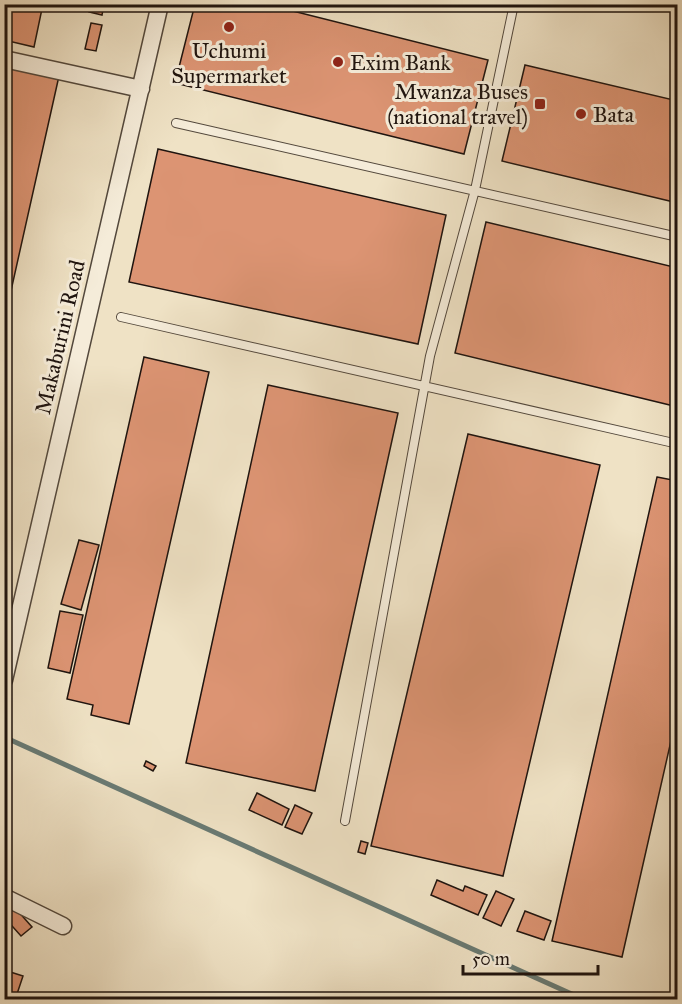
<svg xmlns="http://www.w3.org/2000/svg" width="682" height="1004" viewBox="0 0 682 1004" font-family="'IM FELL Great Primer',serif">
  <rect width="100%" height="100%" fill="#efe2c5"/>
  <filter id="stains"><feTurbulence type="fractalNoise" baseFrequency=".00333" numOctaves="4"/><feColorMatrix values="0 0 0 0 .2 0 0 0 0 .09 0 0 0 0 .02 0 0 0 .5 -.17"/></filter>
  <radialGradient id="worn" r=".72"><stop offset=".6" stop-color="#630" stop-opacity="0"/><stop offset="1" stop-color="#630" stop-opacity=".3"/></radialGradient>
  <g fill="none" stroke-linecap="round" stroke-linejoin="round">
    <!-- stream -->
    <path stroke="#697a73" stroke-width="5" d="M 4,737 L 585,1000"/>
  </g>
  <!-- building -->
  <path fill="#dc9473" stroke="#1f140f" stroke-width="1.5" d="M 4,4 L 43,4 L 34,47 L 4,40 Z
    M 91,4 L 104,4 L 102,15 L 89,12 Z
    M 195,4 L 265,4 L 488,60 L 464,154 L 175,83 Z
    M 91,23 L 102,25 L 96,51 L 85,49 Z
    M 4,64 L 59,76 L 4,322 Z
    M 525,65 L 678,101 L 678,203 L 502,161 Z
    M 158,149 L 446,215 L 418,344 L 129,282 Z
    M 486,222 L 678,268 L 678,407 L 455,353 Z
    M 144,357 L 209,372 L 129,724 L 91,715 L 93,705 L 67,699 Z
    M 268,385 L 398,413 L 315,791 L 186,763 Z
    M 468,434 L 600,465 L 503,876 L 371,846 Z
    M 657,477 L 678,481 L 678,710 L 622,957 L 552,941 Z
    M 79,540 L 99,545 L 81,610 L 61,604 Z
    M 60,611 L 83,615 L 70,673 L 48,668 Z
    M 146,761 L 156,766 L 153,771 L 144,766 Z
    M 257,793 L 289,809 L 282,825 L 249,810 Z
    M 295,805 L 312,813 L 302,834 L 285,827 Z
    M 361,841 L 368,843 L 365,854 L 358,852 Z
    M 437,880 L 463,891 L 465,886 L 487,895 L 478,915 L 431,895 Z
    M 496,891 L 514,899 L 501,926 L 483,918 Z
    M 9,901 L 32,927 L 21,936 L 4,917 L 4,904 Z
    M 525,911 L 551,921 L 544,940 L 517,931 Z
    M 4,970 L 23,976 L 15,1000 L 4,1000 Z"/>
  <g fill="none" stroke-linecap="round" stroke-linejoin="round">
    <defs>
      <path id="lane" d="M 176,123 L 678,237
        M 121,317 L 678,444
        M 345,821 L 430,356 L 475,190 L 514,4"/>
      <path id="street" d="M 4,59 L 141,89
        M 4,680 L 160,4
        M 4,897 L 63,926"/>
    </defs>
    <!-- lane casing -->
    <use href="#lane" stroke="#53483c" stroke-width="10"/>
    <!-- street casing -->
    <use href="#street" stroke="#53483c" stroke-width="19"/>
    <!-- lane -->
    <use href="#lane" stroke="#f5ecd9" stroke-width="8"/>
    <!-- street -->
    <use href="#street" stroke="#f5ecd9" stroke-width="16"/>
  </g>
  <!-- markers -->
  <g fill="#8f2418" stroke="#f5ecd9" stroke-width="2">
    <circle cx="229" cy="27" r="6"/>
    <circle cx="338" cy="62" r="6"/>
    <rect x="534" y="98" width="12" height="12" rx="3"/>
    <circle cx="581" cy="114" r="6"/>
  </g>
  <g text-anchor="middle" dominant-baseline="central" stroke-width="6" stroke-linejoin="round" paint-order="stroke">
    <!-- poi labels -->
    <g font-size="22" fill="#1f140f" stroke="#f5ecd9" text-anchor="start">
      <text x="229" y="50" text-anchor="middle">Uchumi<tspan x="229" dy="25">Supermarket</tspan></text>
      <text x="350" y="62">Exim Bank</text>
      <text x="528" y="91" text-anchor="end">Mwanza Buses<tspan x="528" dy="25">(national travel)</tspan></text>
      <text x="593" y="114">Bata</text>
    </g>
    <!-- street labels -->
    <g font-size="22" fill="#1f140f" stroke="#f5ecd9">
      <text transform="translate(60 337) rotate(-77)">Makaburini Road</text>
    </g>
  </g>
  <!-- margin -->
  <rect width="682" height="1004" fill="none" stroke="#efe2c5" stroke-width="24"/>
  <rect x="6" y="6" width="670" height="992" fill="none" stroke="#1f140f" stroke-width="3"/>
  <rect x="12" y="12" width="658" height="980" fill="none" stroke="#1f140f" stroke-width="1.5"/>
  <!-- scale -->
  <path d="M463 965v9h135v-9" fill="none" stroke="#1f140f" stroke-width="3"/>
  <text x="472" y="965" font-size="18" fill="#1f140f" stroke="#f5ecd9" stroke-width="4.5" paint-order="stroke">50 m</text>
  <rect width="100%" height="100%" filter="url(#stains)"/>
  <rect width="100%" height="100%" fill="url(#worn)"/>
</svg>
